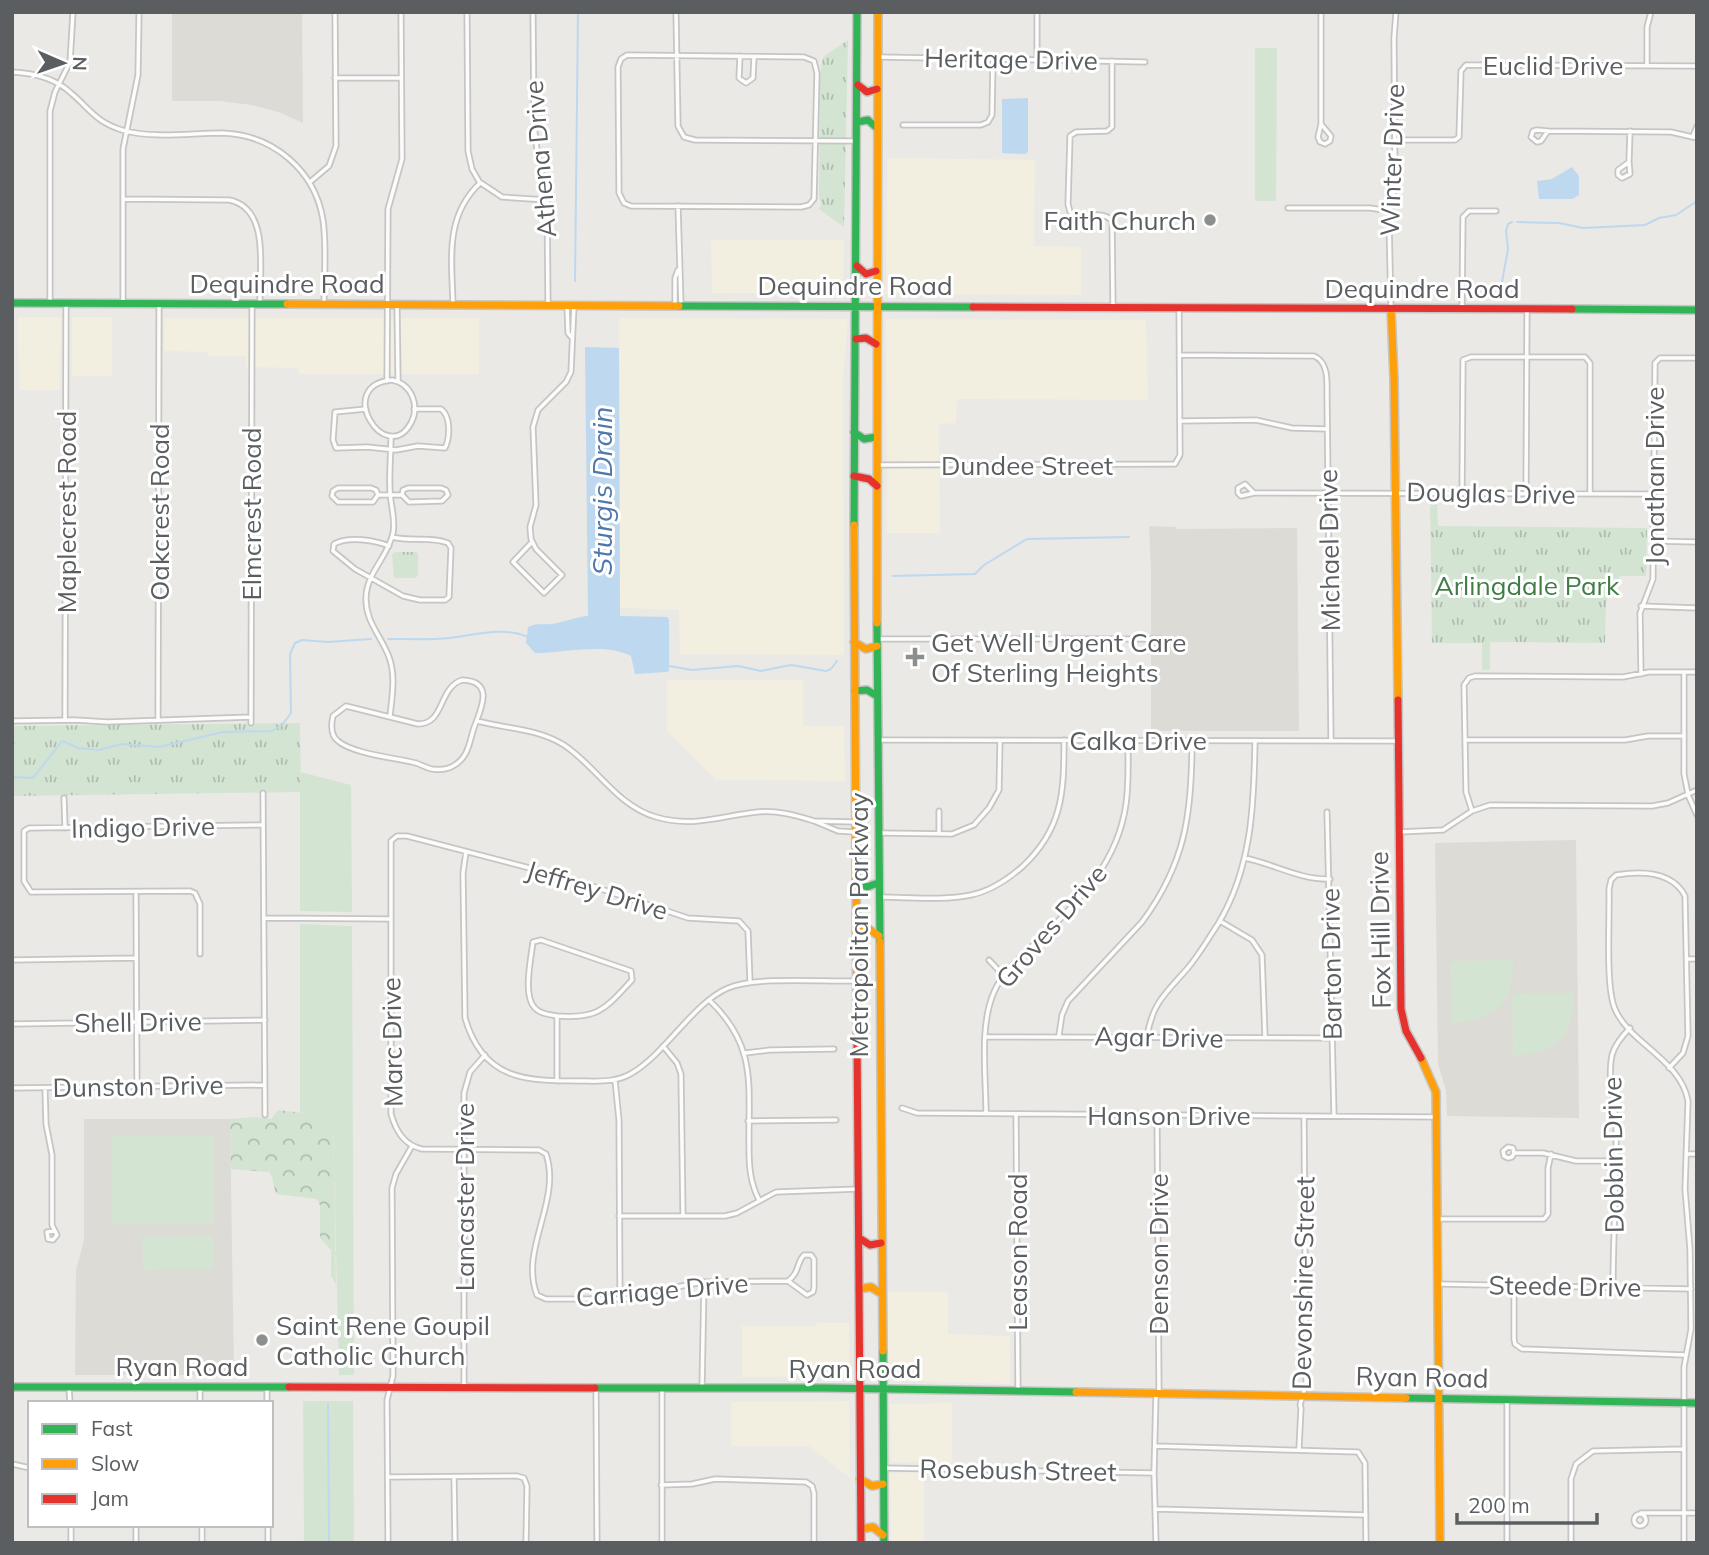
<svg xmlns="http://www.w3.org/2000/svg" width="1709" height="1555" viewBox="0 0 1709 1555" font-family="Mulish,sans-serif">
  <defs>
    <pattern id="forest-crowns" width="20" height="18" patternUnits="userSpaceOnUse" patternTransform="scale(1.75)"><rect width="20" height="18" fill="#d4e4d3"/><path d="M2 6a3 3 0 1 1 6 0M12 15a3 3 0 1 1 6 0" fill="none" stroke="#afbcaf"/></pattern>
    <pattern id="park-tufts" width="24" height="20" patternUnits="userSpaceOnUse" patternTransform="scale(1.75)"><rect width="24" height="20" fill="#d4e4d3"/><path d="M3 7l-1-3M5 7V3M7 7l1-3M15 17l-1-3M17 17v-4M19 17l1-3" fill="none" stroke="#afbcaf"/></pattern>
  </defs>
  <rect width="100%" height="100%" fill="#eae9e5"/>
  <!-- commercial -->
  <path fill="#f2eee0" d="M 887,158 L 1035,160 L 1034,246 L 1081,247 L 1081,295 L 886,294 Z
    M 711,240 L 844,240 L 843,293 L 712,293 Z
    M 18,317 L 61,317 L 60,390 L 19,390 Z
    M 72,317 L 112,317 L 112,376 L 72,376 Z
    M 164,318 L 479,318 L 479,374 L 299,374 L 298,368 L 246,367 L 246,356 L 208,356 L 207,352 L 164,351 Z
    M 619,318 L 848,319 L 843,379 L 844,655 L 680,654 L 679,610 L 620,608 Z
    M 886,319 L 1146,320 L 1148,400 L 957,399 L 956,423 L 939,424 L 940,533 L 887,533 Z
    M 667,680 L 803,680 L 803,726 L 844,726 L 845,781 L 716,780 L 667,731 Z
    M 887,1292 L 948,1292 L 948,1334 L 1010,1336 L 1010,1384 L 889,1380 Z
    M 817,1323 L 849,1323 L 850,1376 L 742,1377 L 742,1326 L 816,1326 Z
    M 849,1401 L 850,1478 L 809,1446 L 731,1446 L 731,1402 Z
    M 952,1403 L 952,1463 L 891,1462 L 890,1404 Z
    M 924,1472 L 924,1543 L 891,1543 L 890,1473 Z"/>
  <!-- education -->
  <path fill="#dddbd5" d="M 172,12 L 302,12 L 303,123 L 281,113 L 252,105 L 220,101 L 172,101 Z
    M 1149,526 L 1176,527 L 1177,529 L 1297,528 L 1299,731 L 1151,731 L 1151,572 Z
    M 1576,840 L 1579,1118 L 1447,1116 L 1446,1091 L 1438,1064 L 1435,843 Z
    M 84,1119 L 230,1119 L 234,1375 L 75,1375 L 76,1270 L 84,1240 Z"/>
  <!-- grass -->
  <path fill="#d4e4d3" d="M 1255,48 L 1277,48 L 1276,201 L 1255,201 Z
    M 300,772 L 351,785 L 352,912 L 300,911 Z
    M 300,924 L 352,926 L 354,1375 L 339,1375 L 333,1121 L 300,1112 Z
    M 1513,960 C 1514,1004 1495,1020 1452,1023 L 1451,965 L 1455,961 Z
    M 1574,993 C 1574,1037 1555,1053 1513,1056 L 1512,998 L 1516,994 Z
    M 112,1135 L 214,1135 L 214,1224 L 112,1224 Z
    M 213,1236 L 213,1269 L 143,1270 L 142,1237 Z
    M 303,1401 L 353,1401 L 354,1543 L 304,1543 Z"/>
  <!-- forest -->
  <path fill="url(#forest-crowns)" d="M 278,1110 L 328,1116 L 333,1121 L 336,1284 L 331,1276 L 331,1250 L 320,1238 L 320,1205 L 317,1199 L 276,1194 L 272,1177 L 269,1172 L 231,1169 L 230,1119 L 253,1117 L 271,1119 Z"/>
  <!-- park -->
  <path fill="url(#park-tufts)" d="M 848,40 L 844,227 L 819,209 L 821,204 L 819,195 L 820,75 L 823,57 Z
    M 1430,501 L 1437,501 L 1438,526 L 1647,528 L 1646,576 L 1620,576 L 1606,602 L 1605,643 L 1490,642 L 1490,670 L 1482,670 L 1482,643 L 1432,643 Z
    M 395,552 L 416,552 L 418,554 L 418,576 L 415,578 L 394,578 L 392,554 Z
    M 300,723 L 301,792 L 12,796 L 12,726 Z"/>
  <!-- water -->
  <path fill="#bed8ef" d="M 1028,98 L 1028,152 L 1025,154 L 1002,153 L 1002,99 Z
    M 1572,167 L 1579,176 L 1579,195 L 1572,199 L 1539,199 L 1537,181 L 1552,179 Z
    M 585,347 L 619,348 L 620,616 L 667,617 L 669,620 L 669,671 L 666,672 L 635,674 L 631,656 C 605,642 564,653 535,653 L 526,643 L 528,627 C 536,623 543,625 552,624 C 565,622 575,617 588,616 Z"/>
  <g fill="none" stroke-linecap="round" stroke-linejoin="round">
    <!-- stream -->
    <path stroke="#bed8ef" stroke-width="2" d="M 1517,222 L 1559,223 L 1583,228 L 1645,225 L 1659,218 L 1676,215 L 1697,201
      M 575,281 L 578,12
      M 1500,293 L 1508,249 L 1506,231 L 1508,224 L 1512,222
      M 893,576 L 975,574 L 984,565 L 1027,539 L 1129,537
      M 388,639 C 408,639 430,640 450,638 C 476,635 503,626 528,637
      M 669,666 L 692,670 L 738,666 L 761,671 L 791,665 L 826,671 L 831,669 L 837,661
      M 12,777 L 33,778 L 62,741 L 78,748 L 99,750 L 122,744 L 159,747 L 223,732 L 272,731 L 282,725 L 291,713 L 290,654 L 295,643 L 302,640 L 328,642 L 371,639
      M 328,1404 L 329,1543"/>
    <defs>
      <path id="street" d="M 533,12 L 534,125 L 538,158 L 547,194 L 548,305
        M 676,12 L 678,126 L 684,137 L 695,140 L 857,141
        M 1321,12 L 1321,124 L 1318,137 L 1320,142 L 1325,144 L 1330,141 L 1331,136 L 1321,124
        M 627,55 L 804,57 L 814,61 L 817,73 L 814,199 L 809,205 L 801,207 L 631,206 L 624,203 L 619,193 L 618,67 L 621,59 Z
        M 740,56 L 739,78 L 746,83 L 753,78 L 754,57
        M 878,57 L 1145,62
        M 1037,59 L 1037,12
        M 1112,61 L 1112,127 L 1107,131 L 1076,132 L 1070,136 L 1068,204 L 1070,212 C 1083,219 1102,209 1112,221 L 1113,307
        M 1647,65 L 1647,27 L 1651,12
        M 12,72 C 34,73 55,78 71,93 C 90,109 96,122 122,130 C 153,139 190,133 223,133 C 273,135 315,170 323,220 C 327,247 324,277 324,305
        M 335,78 L 401,78
        M 903,125 L 981,125 L 988,122 L 992,115 L 993,59
        M 1537,130 L 1548,131 L 1541,141 L 1537,142 L 1531,137 L 1533,131 Z
        M 1548,131 L 1671,132 L 1697,138
        M 1693,136 L 1697,126
        M 1395,140 L 1455,140 L 1459,137 L 1461,71 L 1466,65 L 1697,66
        M 1629,161 L 1630,131
        M 1629,162 L 1630,174 L 1622,178 L 1618,175 L 1618,170 Z
        M 310,182 L 329,166 L 336,146 L 335,12
        M 481,183 L 502,197 L 547,200
        M 123,199 L 229,200 C 271,208 259,271 260,303
        M 678,206 L 681,305
        M 1288,208 L 1370,208 L 1390,211
        M 123,302 L 123,149 L 138,75 L 139,12
        M 50,303 L 50,111 L 55,92 L 70,62 L 73,12
        M 397,304 L 398,381
        M 453,305 C 452,260 444,217 480,183 L 472,169 L 468,151 L 467,12
        M 567,306 L 568,333 L 572,338
        M 675,306 L 675,278 L 678,270
        M 1462,308 L 1463,217 L 1469,211 L 1496,211
        M 1391,309 L 1389,222 L 1395,179 L 1394,38 L 1396,12
        M 1179,355 L 1314,356 C 1329,362 1327,383 1327,397 L 1331,741
        M 392,380 C 412,384 420,406 411,423 C 386,468 333,385 392,380 Z
        M 387,381 L 388,209 L 402,159 L 401,12
        M 366,409 L 335,412 L 333,440 L 336,448 L 367,447 L 396,450 L 418,446 L 445,448 C 450,438 451,416 441,409 L 414,409
        M 1180,421 L 1256,420 L 1292,428 L 1327,429
        M 877,465 L 1175,464 L 1180,455 L 1179,308
        M 338,488 L 371,488 L 376,490 L 378,495 L 373,502 L 338,502 L 332,496 L 333,491 Z
        M 408,488 L 441,488 L 446,490 L 448,495 L 442,501 L 409,502 L 402,495 L 403,490 Z
        M 1254,493 L 1241,496 L 1238,493 L 1238,488 L 1245,484 L 1254,493 L 1654,494
        M 1462,493 L 1463,360 L 1471,357 L 1585,357 L 1590,363 L 1590,494
        M 1526,493 L 1527,309
        M 378,495 L 401,495
        M 1654,541 L 1697,542
        M 532,542 L 513,562 L 544,593 L 562,575 L 536,549 L 531,539 L 530,527 L 536,505 L 533,427 L 538,410 L 566,382 L 571,372 L 574,305
        M 389,546 C 374,540 348,536 334,544 L 333,551 L 355,569 L 403,596 L 420,600 L 445,600 L 449,597 L 451,548 L 448,543 C 431,536 411,542 392,537
        M 1641,606 L 1697,608
        M 877,639 L 1161,639
        M 1684,672 L 1684,774 L 1688,794
        M 1641,674 L 1640,613 L 1653,579 L 1655,363 L 1660,358 L 1697,358
        M 462,680 C 494,681 482,707 475,725 C 469,740 470,757 453,766 C 446,770 439,770 432,769 C 426,768 422,765 416,763 C 397,758 353,754 338,741 C 330,735 331,725 333,716 L 346,706 L 418,724 C 445,724 438,688 462,680 Z
        M 390,716 C 392,696 396,676 389,657 C 381,635 365,622 366,597 C 367,572 388,557 393,533 C 396,518 390,505 390,490 C 389,472 391,454 391,436
        M 65,719 L 66,304
        M 158,720 L 159,304
        M 12,721 L 75,720 L 108,722 L 251,717
        M 477,721 C 507,729 536,728 564,745 C 596,766 617,806 656,817 C 694,828 720,816 757,812 C 777,810 795,815 814,821
        M 251,723 L 252,305
        M 880,740 L 1397,741
        M 1465,740 L 1625,740 L 1648,736 L 1684,736
        M 263,793 L 265,1115
        M 1688,795 L 1697,815
        M 64,798 L 65,828
        M 1472,811 L 1466,792 L 1464,685 L 1469,678 L 1475,676 L 1623,677 L 1649,672 L 1697,672
        M 1327,812 L 1334,1116
        M 855,832 L 838,831 L 814,821 L 855,822
        M 1399,832 L 1443,830 L 1472,811 L 1490,805 L 1652,806 L 1668,803 L 1697,790
        M 880,833 L 952,834 L 974,825 L 989,808 L 999,790 L 1000,741
        M 939,834 L 939,811
        M 466,852 L 463,873 L 465,1018 C 483,1080 525,1081 580,1081 C 598,1081 616,1083 632,1073 C 667,1052 693,1003 728,988 C 758,976 823,982 856,981
        M 1245,858 C 1274,864 1300,880 1330,879
        M 136,892 L 137,1086
        M 881,897 C 910,897 942,901 971,895 C 991,891 1007,880 1022,867 C 1063,829 1064,792 1064,740
        M 264,918 L 391,919
        M 1220,921 L 1252,940 L 1262,955 L 1265,1037
        M 200,954 L 200,904 L 195,893 L 190,891 L 31,892 L 24,881 L 24,831 L 29,828 L 263,825
        M 1687,959 L 1697,959
        M 12,960 L 136,958
        M 989,960 L 1003,975
        M 750,982 L 748,931 L 739,921 L 688,918 L 568,878 L 407,836 L 397,836 L 391,841 L 391,1114 C 396,1131 404,1145 422,1149 L 539,1150 L 546,1154 C 562,1201 519,1249 537,1295 L 546,1299 L 627,1299 L 643,1293 L 704,1282 L 788,1281 L 807,1295 L 813,1292 L 814,1288 L 814,1259 L 811,1255 L 804,1255 C 796,1263 800,1272 788,1281
        M 709,1000 C 758,1046 748,1086 749,1147 C 749,1167 750,1182 759,1200
        M 557,1016 C 599,1019 605,1009 632,980 L 631,971 L 541,940 L 533,942 C 531,958 522,998 536,1009 C 541,1014 550,1015 557,1016 L 557,1081
        M 12,1024 L 265,1020
        M 1059,1035 L 1062,1015 L 1068,1001 L 1142,922 C 1186,863 1192,812 1192,740
        M 985,1037 L 1333,1038
        M 1147,1037 C 1152,1003 1166,993 1187,969 C 1199,955 1208,939 1218,924 C 1252,868 1254,804 1255,741
        M 663,1046 L 677,1063 L 681,1074 L 683,1216
        M 745,1053 L 770,1050 L 834,1049
        M 1669,1068 L 1683,1053 L 1688,1036 L 1685,896 C 1672,871 1641,871 1616,875 L 1611,880 L 1609,889 C 1610,917 1605,986 1615,1009 C 1629,1043 1681,1060 1688,1101 L 1685,1189 L 1690,1249 L 1691,1329 L 1684,1367 L 1684,1543
        M 615,1080 L 619,1120 L 620,1300
        M 12,1088 L 265,1085
        M 45,1088 L 46,1124 L 52,1155 L 52,1225 L 57,1235 L 53,1240 L 48,1239 L 47,1232 L 55,1231
        M 902,1108 L 917,1113 L 1437,1117
        M 986,1113 C 986,1075 979,1026 994,992 C 1004,969 1025,953 1043,936 C 1082,898 1118,861 1126,804 C 1129,783 1128,761 1128,740
        M 1016,1114 L 1018,1391
        M 1157,1115 L 1159,1393
        M 748,1121 L 836,1120
        M 1514,1153 L 1512,1157 L 1508,1158 L 1504,1156 L 1503,1151 L 1508,1147 L 1513,1148 L 1514,1153 L 1543,1153 L 1576,1161 L 1616,1161
        M 1687,1154 L 1697,1154
        M 619,1216 L 725,1216 L 737,1213 L 776,1192 L 858,1189
        M 1438,1219 L 1544,1219 L 1548,1214 L 1548,1168 L 1551,1154
        M 1439,1284 L 1691,1289
        M 1514,1284 L 1514,1339 L 1515,1344 L 1522,1349 L 1685,1355
        M 1613,1288 C 1613,1233 1617,1179 1616,1125 C 1615,1102 1607,1078 1612,1055 C 1615,1044 1622,1036 1630,1028
        M 69,1387 L 70,1403
        M 200,1387 L 200,1403
        M 464,1387 L 464,1093 L 470,1072 L 485,1055
        M 662,1387 L 662,1543
        M 267,1388 L 267,1403
        M 596,1388 L 597,1543
        M 702,1388 L 704,1282
        M 1156,1393 L 1154,1473 L 1156,1543
        M 1507,1400 L 1507,1543
        M 1156,1446 L 1358,1452 L 1365,1463 L 1366,1543
        M 1299,1448 L 1301,1408 L 1300,1405 L 1306,1384 L 1304,1116
        M 12,1464 L 30,1468
        M 883,1468 L 1154,1473
        M 388,1477 L 517,1476 L 524,1478 L 527,1486 L 526,1543
        M 454,1477 L 455,1543
        M 661,1485 L 692,1484 L 715,1479 L 806,1482 L 812,1486 L 814,1493 L 814,1543
        M 1156,1509 L 1366,1515
        M 1641,1513 L 1697,1513
        M1634 1520a6 6 0 1 1 12 0a6 6 0 1 1-12 0Z
        M 71,1525 L 71,1543
        M 136,1525 L 136,1543
        M 202,1525 L 202,1543
        M 268,1525 L 268,1543
        M 388,1543 L 387,1400 L 393,1376 L 392,1188 L 396,1174 L 412,1146
        M 1571,1543 L 1571,1479 L 1576,1464 L 1593,1451 L 1684,1449"/>
      <path id="fast" d="M 857,122 L 868,120 L 877,128
        M 12,303 L 287,304
        M 679,306 L 973,307
        M 1572,309 L 1697,310
        M 854,432 L 864,439 L 876,437
        M 854,525 L 857,12
        M 877,623 L 880,942
        M 855,691 L 867,690 L 877,696
        M 856,880 L 867,887 L 878,883
        M 883,1351 L 884,1543
        M 12,1387 L 289,1387
        M 595,1388 L 824,1388 L 1076,1392
        M 1406,1398 L 1697,1403"/>
      <path id="slow" d="M 287,304 L 679,306
        M 1391,309 L 1394,378 L 1398,700
        M 854,525 L 857,1036
        M 877,623 L 878,12
        M 854,642 L 866,649 L 877,646
        M 856,931 L 867,928 L 879,936
        M 880,942 L 883,1351
        M 1421,1058 L 1436,1092 L 1440,1543
        M 859,1289 L 871,1287 L 882,1294
        M 1076,1392 L 1406,1398
        M 860,1479 L 872,1486 L 883,1484
        M 861,1529 L 873,1527 L 883,1535"/>
      <path id="jam" d="M 858,85 L 867,92 L 877,89
        M 857,266 L 866,274 L 876,271
        M 973,307 L 1572,309
        M 856,339 L 866,338 L 876,344
        M 854,476 L 869,479 L 877,486
        M 1398,700 L 1401,1009 L 1406,1031 L 1421,1058
        M 857,1036 L 861,1543
        M 859,1238 L 870,1245 L 881,1243
        M 289,1387 L 595,1388"/>
    </defs>
    <!-- street casing -->
    <use href="#street" stroke="#c6c5c5" stroke-width="7"/>
    <!-- fast casing -->
    <use href="#fast" stroke="#c5c5c5" stroke-width="10"/>
    <!-- slow casing -->
    <use href="#slow" stroke="#c5c5c5" stroke-width="10"/>
    <!-- jam casing -->
    <use href="#jam" stroke="#c5c5c5" stroke-width="10"/>
    <!-- street -->
    <use href="#street" stroke="#fcfcfb" stroke-width="3.5"/>
    <!-- fast -->
    <use href="#fast" stroke="#30b455" stroke-width="7"/>
    <!-- slow -->
    <use href="#slow" stroke="#ff9f0a" stroke-width="7"/>
    <!-- jam -->
    <use href="#jam" stroke="#e5322d" stroke-width="7"/>
  </g>
  <!-- markers -->
  <g fill="#8d8f8f" stroke="#fff" stroke-width="2.5">
    <circle cx="1210" cy="220" r="7"/>
    <path d="M911.5 646.5h7v7h7v7h-7v7h-7v-7h-7v-7h7z"/>
    <circle cx="262" cy="1340" r="7"/>
  </g>
  <g text-anchor="middle" dominant-baseline="central" stroke-width="6" stroke-linejoin="round" paint-order="stroke">
    <!-- street labels -->
    <g font-size="26" fill="#5b5e61" stroke="#fff">
      <text transform="translate(1011 59) rotate(1)">Heritage Drive</text>
      <text x="1553" y="65">Euclid Drive</text>
      <text transform="translate(540 159) rotate(-95)">Athena Drive</text>
      <text transform="translate(1392 160) rotate(-88)">Winter Drive</text>
      <text x="287" y="283">Dequindre Road</text>
      <text x="855" y="285">Dequindre Road</text>
      <text x="1422" y="288">Dequindre Road</text>
      <text x="1027" y="465">Dundee Street</text>
      <text transform="translate(1654 476) rotate(-90)">Jonathan Drive</text>
      <text transform="translate(1491 493) rotate(1)">Douglas Drive</text>
      <text transform="translate(66 512) rotate(-90)">Maplecrest Road</text>
      <text transform="translate(159 512) rotate(-90)">Oakcrest Road</text>
      <text transform="translate(251 514) rotate(-90)">Elmcrest Road</text>
      <text transform="translate(1329 550) rotate(-91)">Michael Drive</text>
      <text x="1138" y="740">Calka Drive</text>
      <text transform="translate(143 827) rotate(-1)">Indigo Drive</text>
      <text transform="translate(597 890) rotate(17)">Jeffrey Drive</text>
      <text transform="translate(858 925) rotate(-90)">Metropolitan Parkway</text>
      <text transform="translate(1051 926) rotate(-49)">Groves Drive</text>
      <text transform="translate(1380 930) rotate(-91)">Fox Hill Drive</text>
      <text transform="translate(1331 964) rotate(-91)">Barton Drive</text>
      <text transform="translate(138 1022) rotate(-1)">Shell Drive</text>
      <text transform="translate(1159 1037) rotate(1)">Agar Drive</text>
      <text transform="translate(392 1042) rotate(-91)">Marc Drive</text>
      <text transform="translate(138 1086) rotate(-1)">Dunston Drive</text>
      <text x="1169" y="1115">Hanson Drive</text>
      <text transform="translate(1613 1155) rotate(-91)">Dobbin Drive</text>
      <text transform="translate(464 1197) rotate(-90)">Lancaster Drive</text>
      <text transform="translate(1017 1252) rotate(-90)">Leason Road</text>
      <text transform="translate(1158 1254) rotate(-90)">Denson Drive</text>
      <text transform="translate(1303 1283) rotate(-89)">Devonshire Street</text>
      <text transform="translate(1565 1286) rotate(1)">Steede Drive</text>
      <text transform="translate(662 1290) rotate(-5)">Carriage Drive</text>
      <text x="182" y="1366">Ryan Road</text>
      <text x="855" y="1368">Ryan Road</text>
      <text transform="translate(1422 1377) rotate(1)">Ryan Road</text>
      <text transform="translate(1018 1470) rotate(1)">Rosebush Street</text>
    </g>
    <!-- poi labels -->
    <g font-size="26" fill="#5b5e61" stroke="#fff" text-anchor="start">
      <text x="1196" y="220" text-anchor="end">Faith Church</text>
      <text x="931" y="642">Get Well Urgent Care<tspan x="931" dy="30">Of Sterling Heights</tspan></text>
      <text x="276" y="1325">Saint Rene Goupil<tspan x="276" dy="30">Catholic Church</tspan></text>
    </g>
    <!-- park labels -->
    <g font-size="26" fill="#3f7d45" stroke="#fff">
      <text x="1527" y="585">Arlingdale Park</text>
    </g>
    <!-- water labels -->
    <g font-size="28" font-style="italic" fill="#4f78ab" stroke="#fff">
      <text transform="translate(601 491) rotate(-90)">Sturgis Drain</text>
    </g>
  </g>
  <!-- border -->
  <rect width="1709" height="1555" fill="none" stroke="#5b5e61" stroke-width="28"/>
  <!-- legend -->
  <rect x="28" y="1401" width="245" height="126" fill="#ffffff" stroke="#bdbfc0" stroke-width="2"/>
  <rect x="42" y="1424" width="35" height="10" fill="#30b455" stroke="#bdbfc0" stroke-width="2"/>
  <text x="91" y="1436" font-size="21" fill="#5b5e61">Fast</text>
  <rect x="42" y="1459" width="35" height="10" fill="#ff9f0a" stroke="#bdbfc0" stroke-width="2"/>
  <text x="91" y="1471" font-size="21" fill="#5b5e61">Slow</text>
  <rect x="42" y="1494" width="35" height="10" fill="#e5322d" stroke="#bdbfc0" stroke-width="2"/>
  <text x="91" y="1506" font-size="21" fill="#5b5e61">Jam</text>
  <!-- north arrow -->
  <g transform="translate(63 63) rotate(92)" stroke="#ffffff" stroke-width="5" paint-order="stroke">
  <path d="M0-5L12 26L0 18L-12 26Z" fill="#5b5e61"/>
  <text y="-10" font-size="19" font-weight="bold" text-anchor="middle" fill="#5b5e61">N</text>
  </g>
  <!-- scale -->
  <path d="M1457 1513v10h140v-10" fill="none" stroke="#5b5e61" stroke-width="3.5"/>
  <text x="1468" y="1513" font-size="21" fill="#5b5e61" stroke="#ffffff" stroke-width="5" paint-order="stroke">200 m</text>
</svg>
